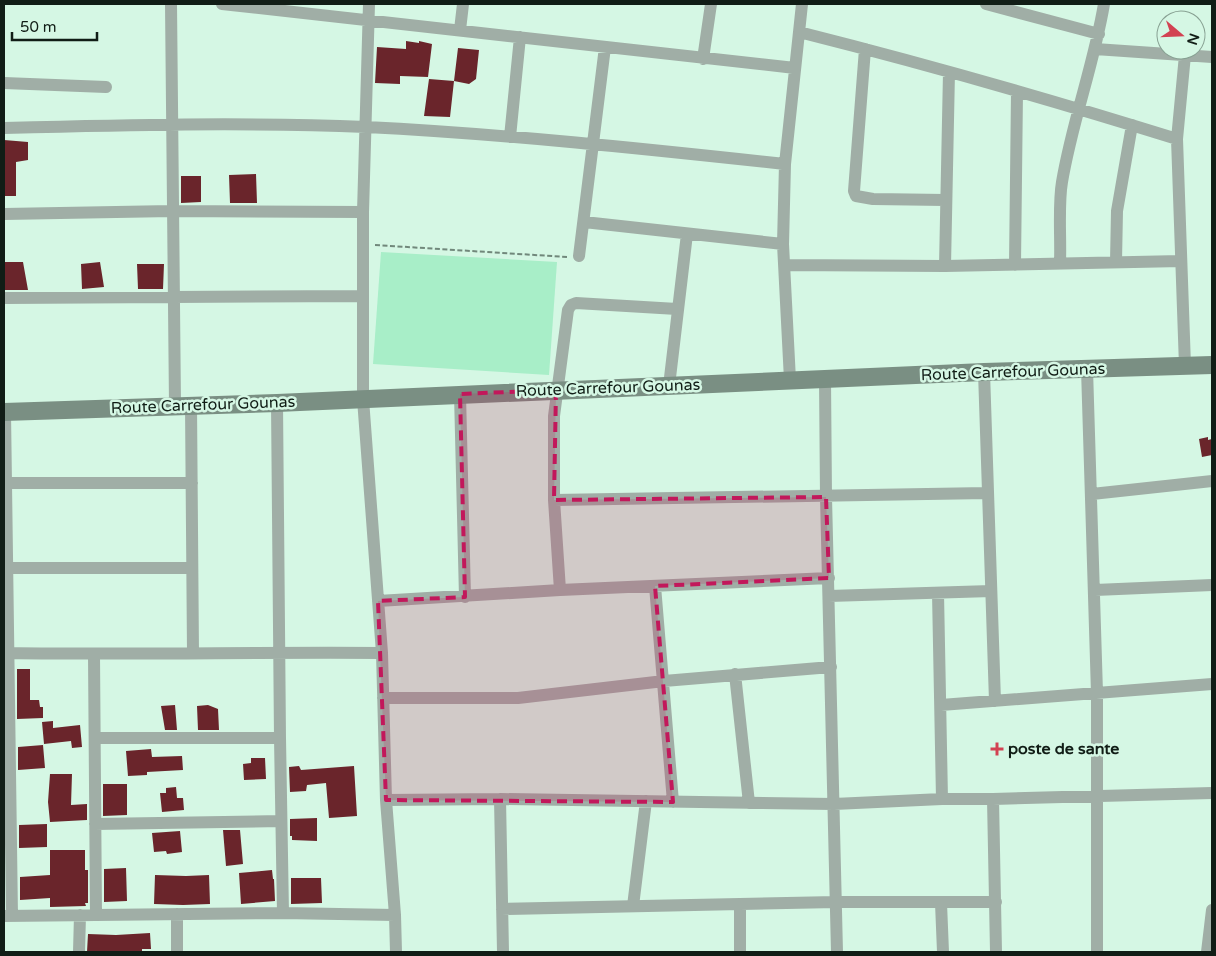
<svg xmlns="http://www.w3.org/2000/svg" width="1216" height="956" viewBox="0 0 1216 956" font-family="'Varela Round',sans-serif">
  <rect width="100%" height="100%" fill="#d5f7e4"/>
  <!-- green -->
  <path fill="#a8eec8" d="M 381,252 L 557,262 L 549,375 L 373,364 Z"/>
  <!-- building -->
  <path fill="#6a252b" d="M 406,41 L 419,43 L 419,41 L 432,44 L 428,77 L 400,76 L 400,84 L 375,83 L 377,47 L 406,49 Z
    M 458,48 L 479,50 L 476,79 L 469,84 L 454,81 Z
    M 429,79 L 454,81 L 450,117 L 424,116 Z
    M 4,140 L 28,142 L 28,160 L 16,162 L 16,196 L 4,196 Z
    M 256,174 L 257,203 L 230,203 L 229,175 Z
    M 181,176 L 201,176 L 201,202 L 181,203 Z
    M 4,262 L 23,262 L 28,290 L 4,290 Z
    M 100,262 L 104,287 L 82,289 L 81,264 Z
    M 137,264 L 164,264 L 163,289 L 138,289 Z
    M 1208,437 L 1208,440 L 1212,439 L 1212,455 L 1202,457 L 1199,439 Z
    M 17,669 L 30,669 L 30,700 L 39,700 L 40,707 L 43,707 L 43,718 L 17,719 Z
    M 175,705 L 177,730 L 165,730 L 161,706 Z
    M 208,705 L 218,709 L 219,730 L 198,730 L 197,706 Z
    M 53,721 L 53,728 L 80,725 L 82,747 L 72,748 L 71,741 L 44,744 L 42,722 Z
    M 43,745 L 45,768 L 18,770 L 18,747 Z
    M 151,749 L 152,757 L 182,756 L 183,770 L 147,772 L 147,775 L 128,776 L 126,751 Z
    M 251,758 L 265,758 L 266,779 L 244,780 L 243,764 L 251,763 Z
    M 299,766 L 301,770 L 354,766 L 357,816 L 329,818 L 326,783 L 307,785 L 306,791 L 290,792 L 289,767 Z
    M 50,774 L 72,774 L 71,805 L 87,804 L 87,820 L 50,822 L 48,802 Z
    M 103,784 L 127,784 L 127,815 L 103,816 Z
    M 176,787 L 177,798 L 183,798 L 184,810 L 162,812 L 160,793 L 166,793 L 166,788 Z
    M 317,818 L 317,841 L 292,840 L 292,836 L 290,836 L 290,819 Z
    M 47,824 L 47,847 L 19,848 L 19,825 Z
    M 223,830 L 240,830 L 243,864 L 226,866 Z
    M 180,831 L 182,852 L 167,854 L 166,851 L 154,852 L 152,833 Z
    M 50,850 L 85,850 L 85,870 L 88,870 L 88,903 L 85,903 L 86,906 L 50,907 L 50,898 L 20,900 L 20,877 L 50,875 Z
    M 126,868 L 127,901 L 104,902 L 104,869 Z
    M 272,870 L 273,879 L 274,879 L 275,901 L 241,904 L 239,873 Z
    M 155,875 L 186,876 L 209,875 L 210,904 L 183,905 L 154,904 Z
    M 291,878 L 321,878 L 322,903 L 291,904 Z
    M 150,933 L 151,949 L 142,949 L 142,952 L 87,952 L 88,934 L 116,935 Z"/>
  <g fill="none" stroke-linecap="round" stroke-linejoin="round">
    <!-- path -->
    <path stroke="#71887b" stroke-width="2" stroke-dasharray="5 2.5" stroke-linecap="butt" d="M 375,245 L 567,257"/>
    <!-- minor -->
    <path stroke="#a0aea6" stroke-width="12" d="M 171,4 L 175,405
      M 222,4 L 795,68
      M 369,4 L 363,212 L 363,399 L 382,653 L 386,800 L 395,915 L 396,952
      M 986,4 L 1099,34
      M 460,30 L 463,4
      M 799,32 C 926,64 1052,100 1177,139
      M 865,49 L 854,191 L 856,196 L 873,199 L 945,200
      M 1095,49 L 1212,57
      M 1185,55 L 1177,139 L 1185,366
      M 703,59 L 711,4
      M 4,83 L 106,87
      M 4,128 C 124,125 245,122 366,127 C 506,134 646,149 785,164
      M 510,137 L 520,37
      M 4,214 L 172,211 L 363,212
      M 584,222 L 783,244
      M 579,256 L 605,47
      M 1060,262 C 1061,238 1058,205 1062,182 C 1072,122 1094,64 1104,4
      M 1116,262 L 1117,211 L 1132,125
      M 784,265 L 945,266 L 1181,261
      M 1015,265 L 1017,92
      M 945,266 L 949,72
      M 4,298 L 363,296
      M 1087,369 L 1097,693 L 1097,952
      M 984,372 L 995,701
      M 825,379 L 826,497 L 837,952
      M 790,380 L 783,244 L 785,164 L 802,4
      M 669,386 L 687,234
      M 460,394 L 465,597
      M 277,403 L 280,738 L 283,913
      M 191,405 L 193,653
      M 5,412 L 12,916
      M 7,483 L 192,483
      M 1092,494 L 1212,481
      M 554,500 L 987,493
      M 7,568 L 191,568
      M 655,586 L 673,802
      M 560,590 L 554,500 L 554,416 L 568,310 L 571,305 L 576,303 L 677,309
      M 1095,590 L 1212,585
      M 938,593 L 942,799
      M 829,596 L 991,591
      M 378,601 L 560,590 L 829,578
      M 9,653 C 133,655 257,652 382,653
      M 94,655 L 96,915
      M 735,674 L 749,803
      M 383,698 L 518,698 L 664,681 L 831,667
      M 941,705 L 1212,684
      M 96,738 L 280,738
      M 500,799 L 503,952
      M 993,799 L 996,952
      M 386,800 L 500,799 L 834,804 L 942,799 L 993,799 L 1212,793
      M 95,824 L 281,821
      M 941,903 L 943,952
      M 740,904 L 740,952
      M 633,906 L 646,801
      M 502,909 L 836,902 L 996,902
      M 177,914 L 177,952
      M 4,916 L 283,913 L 395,915
      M 79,952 L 80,915
      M 1207,952 L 1212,910"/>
    <!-- secondary -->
    <path stroke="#7a8f83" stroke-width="18" d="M 4,412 L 277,403 L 984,372 L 1212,365"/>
  </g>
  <!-- marked area -->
  <path fill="#c2185b" fill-opacity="0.2" stroke="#c2185b" stroke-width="4" stroke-dasharray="10 6" stroke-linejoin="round" d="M 556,390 L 554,500 L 826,497 L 829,578 L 655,586 L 673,802 L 386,800 L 378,601 L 465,597 L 460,394 Z"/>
  <!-- markers -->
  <path fill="#d24252" stroke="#d5f7e4" stroke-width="2" d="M994.5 741.5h5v5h5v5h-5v5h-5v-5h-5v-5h5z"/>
  <g text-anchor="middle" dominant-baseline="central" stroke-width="5" stroke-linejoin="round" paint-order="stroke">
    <!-- street labels -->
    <g font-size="16" fill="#111d16" stroke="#d5f7e4">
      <text transform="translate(1013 372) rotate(-2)">Route Carrefour Gounas</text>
      <text transform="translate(608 388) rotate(-2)">Route Carrefour Gounas</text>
      <text transform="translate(203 405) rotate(-2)">Route Carrefour Gounas</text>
    </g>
    <!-- poi labels -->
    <g font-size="16" font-weight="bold" fill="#111d16" stroke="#d5f7e4" text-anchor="start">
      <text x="1008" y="749">poste de sante</text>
    </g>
  </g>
  <!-- border -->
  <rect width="1216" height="956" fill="none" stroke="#111d16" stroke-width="10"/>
  <!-- north arrow -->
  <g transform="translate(1181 35) rotate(109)"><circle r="24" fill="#d5f7e4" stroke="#87a092"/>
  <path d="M0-4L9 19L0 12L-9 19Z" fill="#d24252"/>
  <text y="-8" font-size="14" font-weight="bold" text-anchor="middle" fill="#111d16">N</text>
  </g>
  <!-- scale -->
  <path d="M12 32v8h85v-8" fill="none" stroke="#111d16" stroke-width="2.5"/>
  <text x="20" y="32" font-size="15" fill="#111d16" stroke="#d5f7e4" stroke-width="4" paint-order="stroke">50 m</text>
</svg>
